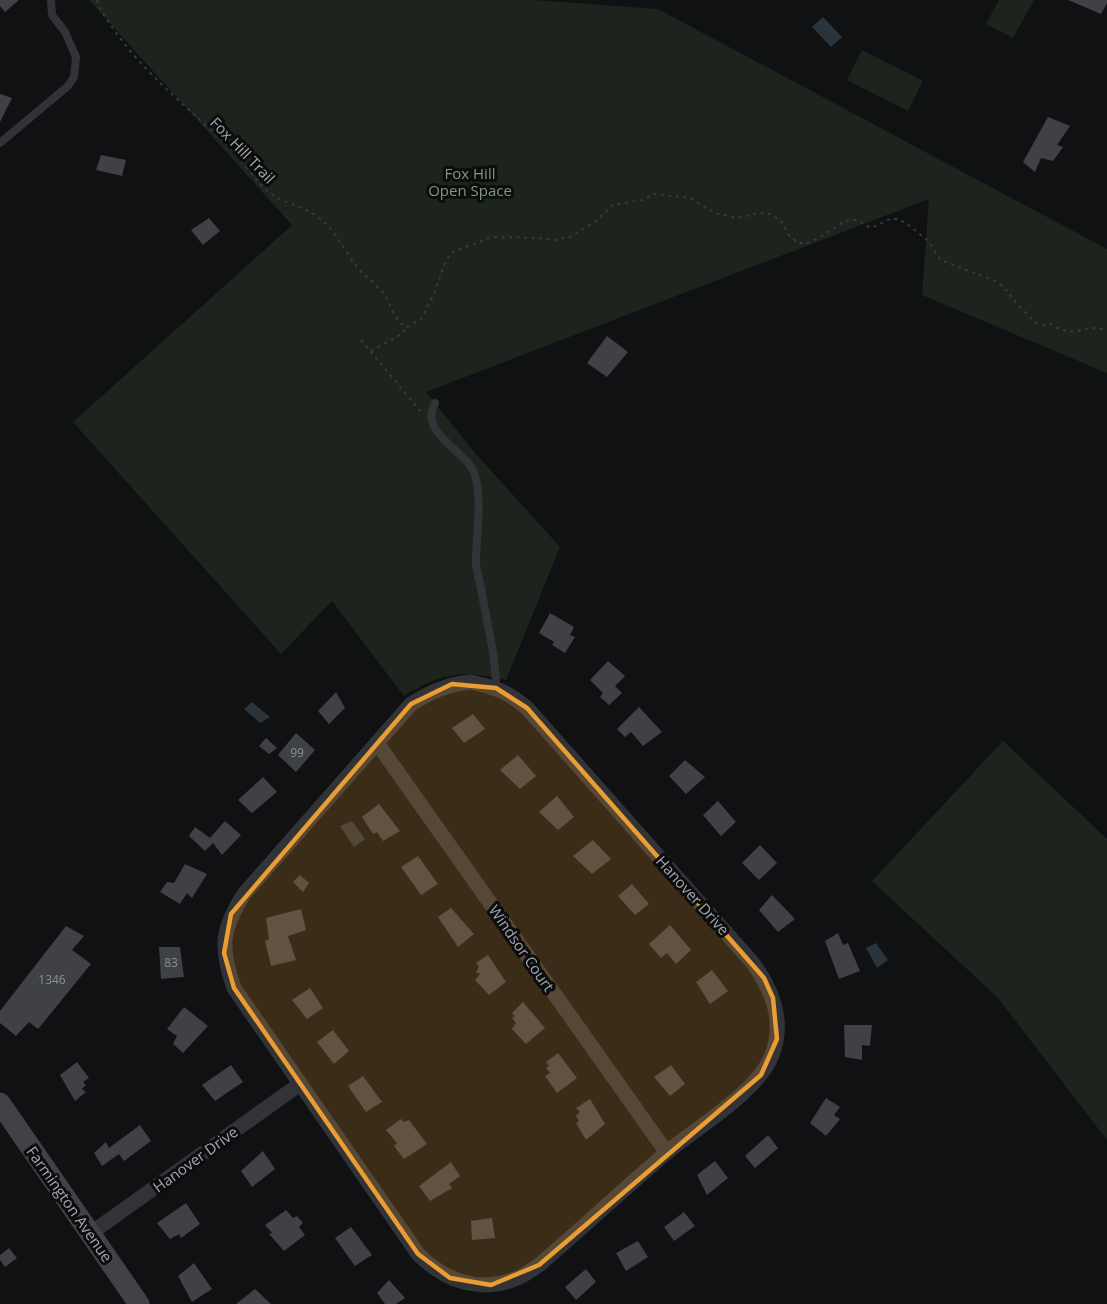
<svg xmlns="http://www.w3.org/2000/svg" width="1107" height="1304" viewBox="0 0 1107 1304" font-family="'Open Sans',sans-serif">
  <rect width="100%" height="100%" fill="#101112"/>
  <!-- green -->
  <path fill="#1d241d" d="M 89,0 L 534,0 L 658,9 L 1107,249 L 1107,373 L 922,295 L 929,199 L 426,392 L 476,454 L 560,547 L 506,680 C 462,670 443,672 404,696 L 332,601 L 281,654 L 73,422 L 292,225 Z
    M 999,0 L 1034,0 L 1013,38 L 986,24 Z
    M 862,50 L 923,81 L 908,111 L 847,80 Z
    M 1003,741 L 1107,839 L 1107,1140 L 998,998 L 872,881 Z"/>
  <!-- water -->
  <path fill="#2b343a" d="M 823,17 L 842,37 L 831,47 L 812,27 Z
    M 252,702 L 270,717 L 260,723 L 244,709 Z
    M 352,821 L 365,839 L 354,847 L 340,826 Z
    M 876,943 L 888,960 L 877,968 L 866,948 Z"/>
  <!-- building -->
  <path fill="#3f4145" d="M 0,0 L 19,0 L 5,12 L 0,6 Z
    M 1068,0 L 1107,0 L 1107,3 L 1101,14 Z
    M 0,94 L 12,98 L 0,122 Z
    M 1048,117 L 1070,126 L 1057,145 L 1063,147 L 1053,161 L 1041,158 L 1035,172 L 1023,162 Z
    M 101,155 L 126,160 L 122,176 L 96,170 Z
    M 209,218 L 220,231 L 203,245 L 191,230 Z
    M 607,336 L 628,352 L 607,377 L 587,363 Z
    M 550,613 L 574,627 L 570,635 L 575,637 L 565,653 L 552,645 L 554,642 L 539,633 Z
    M 608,661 L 625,676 L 615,686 L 622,693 L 609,705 L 600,697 L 603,693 L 590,680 Z
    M 336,692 L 345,708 L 329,724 L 318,711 Z
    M 639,707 L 662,732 L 643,746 L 631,732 L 625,737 L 617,729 Z
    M 473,714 L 485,729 L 464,743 L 452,728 Z
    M 296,733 L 315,750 L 296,772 L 278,755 Z
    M 266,738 L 277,748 L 269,754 L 259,746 Z
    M 518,755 L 536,776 L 520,789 L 500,770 Z
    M 685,760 L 705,777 L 686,794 L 669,776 Z
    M 263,777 L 277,792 L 252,813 L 238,800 Z
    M 557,796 L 574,817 L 558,830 L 539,812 Z
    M 718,801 L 736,822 L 721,836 L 703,815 Z
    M 379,804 L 400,831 L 383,841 L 377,832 L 373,834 L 362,817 Z
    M 225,821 L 241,835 L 222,855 L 213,843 L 205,851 L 189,836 L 195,827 L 210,838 Z
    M 593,840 L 611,859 L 592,874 L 573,856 Z
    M 760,845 L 777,863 L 759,880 L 742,863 Z
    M 418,856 L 438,884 L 421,895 L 401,867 Z
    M 185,864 L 207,874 L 192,898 L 187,893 L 180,904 L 160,892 L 167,882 L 174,883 Z
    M 300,875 L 309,883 L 303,892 L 293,882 Z
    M 632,884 L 649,904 L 635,915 L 618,896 Z
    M 772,895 L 795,919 L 778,932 L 759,910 Z
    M 451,908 L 474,934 L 458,947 L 438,917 Z
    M 301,909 L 306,930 L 288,936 L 296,960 L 271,966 L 265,941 L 269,939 L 266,918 Z
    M 670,925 L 691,950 L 676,964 L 667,953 L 661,958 L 649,944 Z
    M 66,926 L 84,936 L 72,950 L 91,964 L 38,1029 L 29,1022 L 16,1036 L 0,1023 L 0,1011 Z
    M 838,933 L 843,945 L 848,943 L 860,971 L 839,979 L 825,941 Z
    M 159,947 L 180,947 L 184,977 L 161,979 Z
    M 488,955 L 506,982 L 489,995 L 475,980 L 480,974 L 476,972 L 479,967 L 476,963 Z
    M 712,970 L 728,991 L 710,1004 L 696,982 Z
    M 310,988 L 323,1008 L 307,1019 L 292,1000 Z
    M 523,1002 L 545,1028 L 526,1044 L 512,1029 L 516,1023 L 512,1018 L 515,1016 L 512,1013 Z
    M 184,1007 L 208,1026 L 183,1053 L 173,1044 L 177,1036 L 167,1029 Z
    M 844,1025 L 872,1025 L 870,1046 L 862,1045 L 862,1060 L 845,1057 Z
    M 333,1030 L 349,1051 L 334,1064 L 317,1042 Z
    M 558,1053 L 577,1078 L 557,1093 L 545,1076 L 550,1073 L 546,1068 L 549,1066 L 546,1062 Z
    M 77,1062 L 89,1078 L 83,1082 L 86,1085 L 82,1089 L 86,1092 L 75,1101 L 60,1075 Z
    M 231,1065 L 243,1082 L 215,1101 L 202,1085 Z
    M 671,1065 L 685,1084 L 670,1096 L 654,1077 Z
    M 363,1076 L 382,1102 L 366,1112 L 348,1086 Z
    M 826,1098 L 840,1107 L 834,1115 L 840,1119 L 826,1136 L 810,1123 Z
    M 590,1099 L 605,1124 L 586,1140 L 576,1123 L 579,1121 L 576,1116 L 580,1112 L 576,1108 Z
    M 401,1119 L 404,1122 L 409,1120 L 427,1144 L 404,1159 L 394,1146 L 397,1143 L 386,1130 Z
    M 140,1125 L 151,1141 L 124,1161 L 119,1154 L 102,1166 L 94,1153 L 106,1142 L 109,1148 Z
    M 768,1135 L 778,1148 L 755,1168 L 745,1156 Z
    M 263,1151 L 275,1169 L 252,1187 L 241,1171 Z
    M 715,1161 L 728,1178 L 707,1195 L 697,1175 Z
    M 451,1162 L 460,1176 L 449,1184 L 452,1188 L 430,1201 L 419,1186 Z
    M 186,1203 L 200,1224 L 181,1238 L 179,1234 L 170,1239 L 157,1223 Z
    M 286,1210 L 293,1218 L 297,1216 L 303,1223 L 299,1227 L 305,1235 L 284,1251 L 269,1234 L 272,1233 L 265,1225 Z
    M 684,1212 L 695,1226 L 674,1241 L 664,1227 Z
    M 492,1218 L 495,1238 L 472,1240 L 471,1221 Z
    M 351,1227 L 372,1255 L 355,1266 L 335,1238 Z
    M 638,1241 L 648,1257 L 626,1271 L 616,1253 Z
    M 9,1248 L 17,1258 L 5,1267 L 0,1260 L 0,1255 Z
    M 194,1263 L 212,1289 L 192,1302 L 178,1276 Z
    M 586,1269 L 596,1282 L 576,1300 L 565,1287 Z
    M 389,1280 L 405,1298 L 396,1304 L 385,1304 L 377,1293 Z
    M 255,1289 L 271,1304 L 236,1304 Z"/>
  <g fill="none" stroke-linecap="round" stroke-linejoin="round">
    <!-- path -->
    <path stroke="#383a3e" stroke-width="2" stroke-dasharray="3 4.5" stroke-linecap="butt" d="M 97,0 C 99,9 105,16 110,24 C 143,74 192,110 234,152 C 247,165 255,182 270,193 C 287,205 308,207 323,221 C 337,233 346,254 358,268 C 366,278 377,284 384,294 C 392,305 393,321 407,327 L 422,318 L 434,294 L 446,260 L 453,252 L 492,237 L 538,238 L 554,240 L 570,237 L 596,221 L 613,205 L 642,200 L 654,194 L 690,198 L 715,213 L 737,218 L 758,213 L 771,214 L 781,221 L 789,235 L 797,242 L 805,244 L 817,239 L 845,221 L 857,220 L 871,228 L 890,219 L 898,219 L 906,223 L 928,241 L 941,260 L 995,281 L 1005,288 L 1017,304 L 1036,323 L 1043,325 L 1050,324 L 1061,330 L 1075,332 L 1090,328 L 1107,329
      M 361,340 L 421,412
      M 371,351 C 382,344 400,338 407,327"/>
    <!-- lane -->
    <path stroke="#323337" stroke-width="8" d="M 0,143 L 68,86 L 74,77 L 76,57 L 65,32 L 52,15 L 51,0
      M 435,403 C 420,430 456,447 470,465 C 485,486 476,536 476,561 C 476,571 480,582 482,593 C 487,624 496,656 496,688"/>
    <!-- street -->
    <path stroke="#323337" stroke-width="15" d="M 471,682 C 496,688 507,691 527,708 L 752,962 C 772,989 785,1022 772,1055 C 758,1092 696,1128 666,1153 C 623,1190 582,1228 539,1265 C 532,1269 524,1276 515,1279 C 479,1293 445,1281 418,1254 L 234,988 C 220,948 221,930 244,894 L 411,704 C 431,692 447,684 471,682 Z
      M 377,743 L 667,1153
      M 91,1233 L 300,1084"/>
    <!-- secondary -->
    <path stroke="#404246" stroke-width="21" d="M 0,1103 L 139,1304"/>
  </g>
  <!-- marked area -->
  <path fill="#e99d32" fill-opacity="0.2" stroke="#e99d32" stroke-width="4.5" stroke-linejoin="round" d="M 452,684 L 496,688 L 527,708 L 764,978 L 773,998 L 777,1039 L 761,1075 L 539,1265 L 491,1285 L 450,1278 L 418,1254 L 234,988 L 224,953 L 231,914 L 411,704 Z"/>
  <g text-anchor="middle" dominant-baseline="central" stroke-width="6" stroke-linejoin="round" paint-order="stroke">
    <!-- number labels -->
    <g font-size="12" fill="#898e97">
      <text x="297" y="752">99</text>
      <text x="171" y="962">83</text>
      <text x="52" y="979">1346</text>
    </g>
    <!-- street labels -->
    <g font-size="15" fill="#a2a8b2" stroke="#0c0c0d">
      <text transform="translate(243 150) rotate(46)">Fox Hill Trail</text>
      <text transform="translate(693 895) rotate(48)">Hanover Drive</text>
      <text transform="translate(522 948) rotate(55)">Windsor Court</text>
      <text transform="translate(195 1159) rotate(-36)">Hanover Drive</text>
      <text transform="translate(70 1204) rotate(55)">Farmington Avenue</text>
    </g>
    <!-- park labels -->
    <g font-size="15" fill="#7a9c7a" stroke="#0c0c0d">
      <text x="470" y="173">Fox Hill<tspan x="470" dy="17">Open Space</tspan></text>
    </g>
  </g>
</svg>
